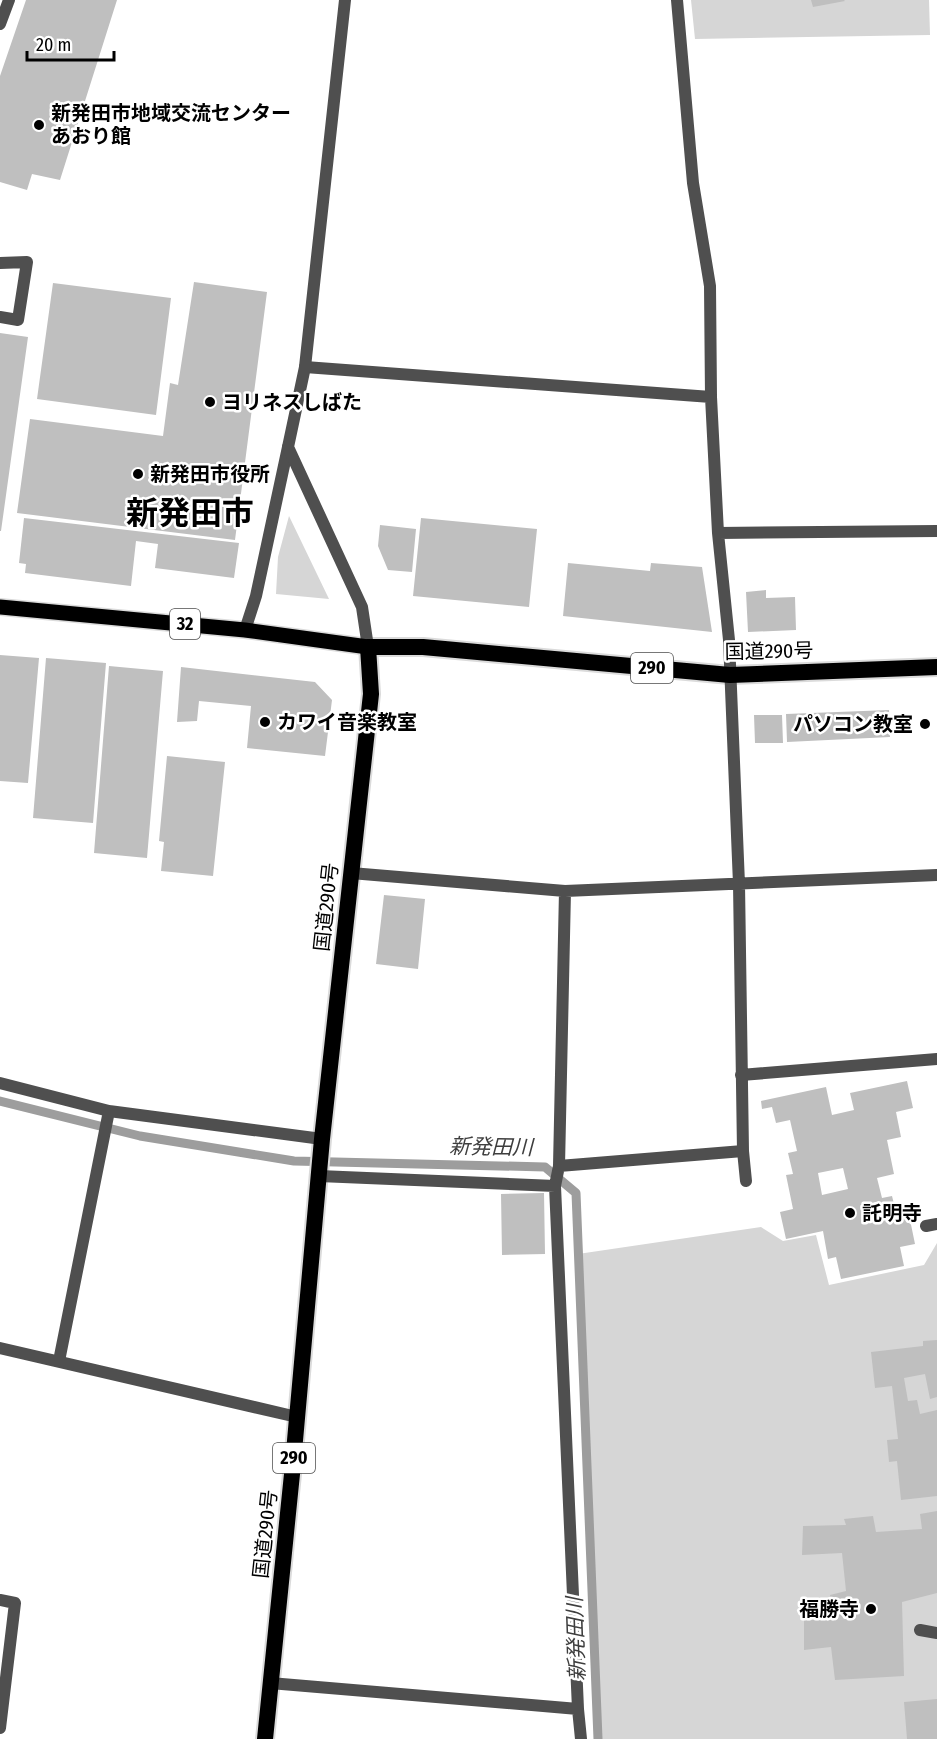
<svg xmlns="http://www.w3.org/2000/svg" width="937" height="1739" viewBox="0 0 937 1739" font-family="'Fira Sans Condensed','Noto Sans JP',sans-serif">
  <rect width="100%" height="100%" fill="#fff"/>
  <!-- green -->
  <path fill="#d6d6d6" d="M 691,0 L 929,0 L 930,35 L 695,39 Z
    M 289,516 L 329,599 L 276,594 L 278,557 Z
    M 761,1227 L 783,1241 L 816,1235 L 829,1285 L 924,1265 L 937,1243 L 937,1739 L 598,1739 L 578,1254 Z"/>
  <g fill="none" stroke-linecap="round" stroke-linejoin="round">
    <!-- stream -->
    <path stroke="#9d9d9d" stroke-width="9" d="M 0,1101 L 140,1136 L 294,1161 L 545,1167 L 576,1193 L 598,1739"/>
  </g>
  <!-- building -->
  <path fill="#bfbfbf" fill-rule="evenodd" d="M 26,0 L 117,0 L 60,180 L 32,174 L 27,190 L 0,182 L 0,76 Z
    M 811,0 L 844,0 L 845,1 L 813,7 Z
    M 194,282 L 267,292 L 235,540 L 17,513 L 30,419 L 163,436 L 170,383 L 178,385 Z
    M 53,283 L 171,298 L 156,415 L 37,399 Z
    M 0,333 L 28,337 L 1,531 L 0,531 Z
    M 24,518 L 239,543 L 234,578 L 155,568 L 158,544 L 136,541 L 131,586 L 25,573 L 26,564 L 19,563 Z
    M 421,518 L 537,529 L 529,607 L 413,596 Z
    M 380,525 L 416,529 L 412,572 L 388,570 L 378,546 Z
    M 568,563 L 650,571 L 651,563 L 702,567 L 712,632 L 563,616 Z
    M 766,590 L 766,598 L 795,597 L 796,630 L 748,632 L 746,592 Z
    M 0,655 L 39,658 L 28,783 L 0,781 Z
    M 46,658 L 106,663 L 93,823 L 33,818 Z
    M 109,666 L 163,671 L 147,858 L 94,853 Z
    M 181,667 L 315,682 L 332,700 L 325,756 L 247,748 L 251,706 L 199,701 L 197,721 L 177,722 Z
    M 889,710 L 890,737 L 787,742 L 786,714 Z
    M 754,715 L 782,715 L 783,743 L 755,743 Z
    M 167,756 L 225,762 L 213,876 L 161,871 L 164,842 L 159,841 Z
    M 384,895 L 425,899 L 418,969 L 376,964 Z
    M 907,1081 L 913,1108 L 896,1112 L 901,1137 L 887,1140 L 894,1174 L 877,1178 L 882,1198 L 892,1196 L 896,1212 L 908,1210 L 915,1244 L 900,1247 L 904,1266 L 841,1279 L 836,1257 L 828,1259 L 823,1231 L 786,1239 L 780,1212 L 793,1209 L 786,1175 L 793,1174 L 788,1153 L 797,1151 L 790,1120 L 776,1123 L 772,1107 L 762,1109 L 761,1101 L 826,1087 L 832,1115 L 854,1110 L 850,1093 ZM 843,1168 L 848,1189 L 822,1195 L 818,1173 Z
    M 544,1193 L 545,1254 L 502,1255 L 501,1194 Z
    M 937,1340 L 937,1397 L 930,1399 L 925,1374 L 904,1378 L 908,1401 L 917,1400 L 920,1414 L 937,1410 L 937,1496 L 901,1500 L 897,1461 L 889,1462 L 887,1440 L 898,1439 L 892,1386 L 875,1388 L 871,1352 L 923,1346 L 923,1341 Z
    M 937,1511 L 937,1593 L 902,1602 L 904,1676 L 835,1680 L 831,1647 L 804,1650 L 804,1618 L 833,1616 L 830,1595 L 846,1591 L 842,1553 L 802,1555 L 803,1526 L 846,1525 L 844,1519 L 873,1516 L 876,1532 L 922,1529 L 920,1514 Z
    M 937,1699 L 937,1739 L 907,1739 L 904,1702 Z"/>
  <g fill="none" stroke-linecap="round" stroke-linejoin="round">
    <defs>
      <path id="primary" d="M 0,607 L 245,630 L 368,647"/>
      <path id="trunk" d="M 265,1739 L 292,1474 L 322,1139 L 371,694 L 368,647 L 423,647 L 730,675 L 937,667"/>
    </defs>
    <!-- primary casing -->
    <use href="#primary" stroke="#dbdbdb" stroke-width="18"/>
    <!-- trunk casing -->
    <use href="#trunk" stroke="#dbdbdb" stroke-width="20"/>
    <!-- service -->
    <path stroke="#4f4f4f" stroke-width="12" d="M 926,1226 L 937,1224
      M 920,1630 L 937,1633"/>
    <!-- minor -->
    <path stroke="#4f4f4f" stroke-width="12" d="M 677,0 L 693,183 L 710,286 L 711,397 L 718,533 L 729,640 L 739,884 L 743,1151 L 746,1181
      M 0,24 L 9,0
      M 0,263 L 27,262 L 18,320 L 0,317
      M 305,367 L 711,397
      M 718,533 L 937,531
      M 245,630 L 256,596 L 288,447
      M 351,873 L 565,891 L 937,875
      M 741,1075 L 937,1059
      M 0,1083 L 109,1111 L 322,1139
      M 559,1166 L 743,1151
      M 319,1176 L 555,1186 L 578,1709 L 581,1739
      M 555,1186 L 559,1166 L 565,891
      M 0,1348 L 297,1417
      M 59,1361 L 109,1111
      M 0,1600 L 15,1603 L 0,1728
      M 270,1683 L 578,1709"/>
    <!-- tertiary -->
    <path stroke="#4f4f4f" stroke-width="12" d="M 345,0 L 305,367 L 288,447 L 362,607 L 368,647"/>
    <!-- primary -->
    <use href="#primary" stroke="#000" stroke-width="15"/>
    <!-- trunk -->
    <use href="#trunk" stroke="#000" stroke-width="16"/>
  </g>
  <!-- markers -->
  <g fill="#000" stroke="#fff" stroke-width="2">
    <circle cx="39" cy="125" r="6"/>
    <circle cx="210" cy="402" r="6"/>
    <circle cx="138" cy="474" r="6"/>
    <circle cx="265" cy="722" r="6"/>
    <circle cx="925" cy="724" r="6"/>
    <circle cx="850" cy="1213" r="6"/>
    <circle cx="871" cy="1609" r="6"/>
  </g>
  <g text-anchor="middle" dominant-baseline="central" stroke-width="5" stroke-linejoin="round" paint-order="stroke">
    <!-- shield labels -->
    <g fill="#fff" stroke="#4c4c4c" stroke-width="1.5">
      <rect x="170" y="609" width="30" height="30" rx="4.5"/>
      <rect x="631" y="653" width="42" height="30" rx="4.5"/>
      <rect x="273" y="1443" width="42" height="30" rx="4.5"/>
    </g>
    <g font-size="18" font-weight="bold" fill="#000">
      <text x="185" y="624">32</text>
      <text x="652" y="668">290</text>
      <text x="294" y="1458">290</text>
    </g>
    <!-- poi labels -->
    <g font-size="20" font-weight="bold" fill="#000" stroke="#fff" text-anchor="start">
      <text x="51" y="113">新発田市地域交流センター<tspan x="51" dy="23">あおり館</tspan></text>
      <text x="222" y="402">ヨリネスしばた</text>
      <text x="150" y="474">新発田市役所</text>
      <text x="277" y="722">カワイ音楽教室</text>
      <text x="913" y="724" text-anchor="end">パソコン教室</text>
      <text x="862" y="1213">託明寺</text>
      <text x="859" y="1609" text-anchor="end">福勝寺</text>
    </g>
    <!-- street labels -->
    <g font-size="20" fill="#000" stroke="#fff">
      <text transform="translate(769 651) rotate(-1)">国道290号</text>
      <text transform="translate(326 907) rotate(-84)">国道290号</text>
      <text transform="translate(265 1534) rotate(-84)">国道290号</text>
    </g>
    <!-- water labels -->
    <g font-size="21" font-style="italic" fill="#3e3e3e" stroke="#fff">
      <text transform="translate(491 1147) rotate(1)">新発田川</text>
      <text transform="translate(576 1639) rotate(-92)">新発田川</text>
    </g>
    <!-- town labels -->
    <g font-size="32" font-weight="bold" fill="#000" stroke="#fff">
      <text x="190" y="513">新発田市</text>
    </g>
  </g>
  <!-- scale -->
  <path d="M27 51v9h87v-9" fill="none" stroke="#000000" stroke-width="3"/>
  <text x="36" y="51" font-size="18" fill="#000000" stroke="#ffffff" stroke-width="4.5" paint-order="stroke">20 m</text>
</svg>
